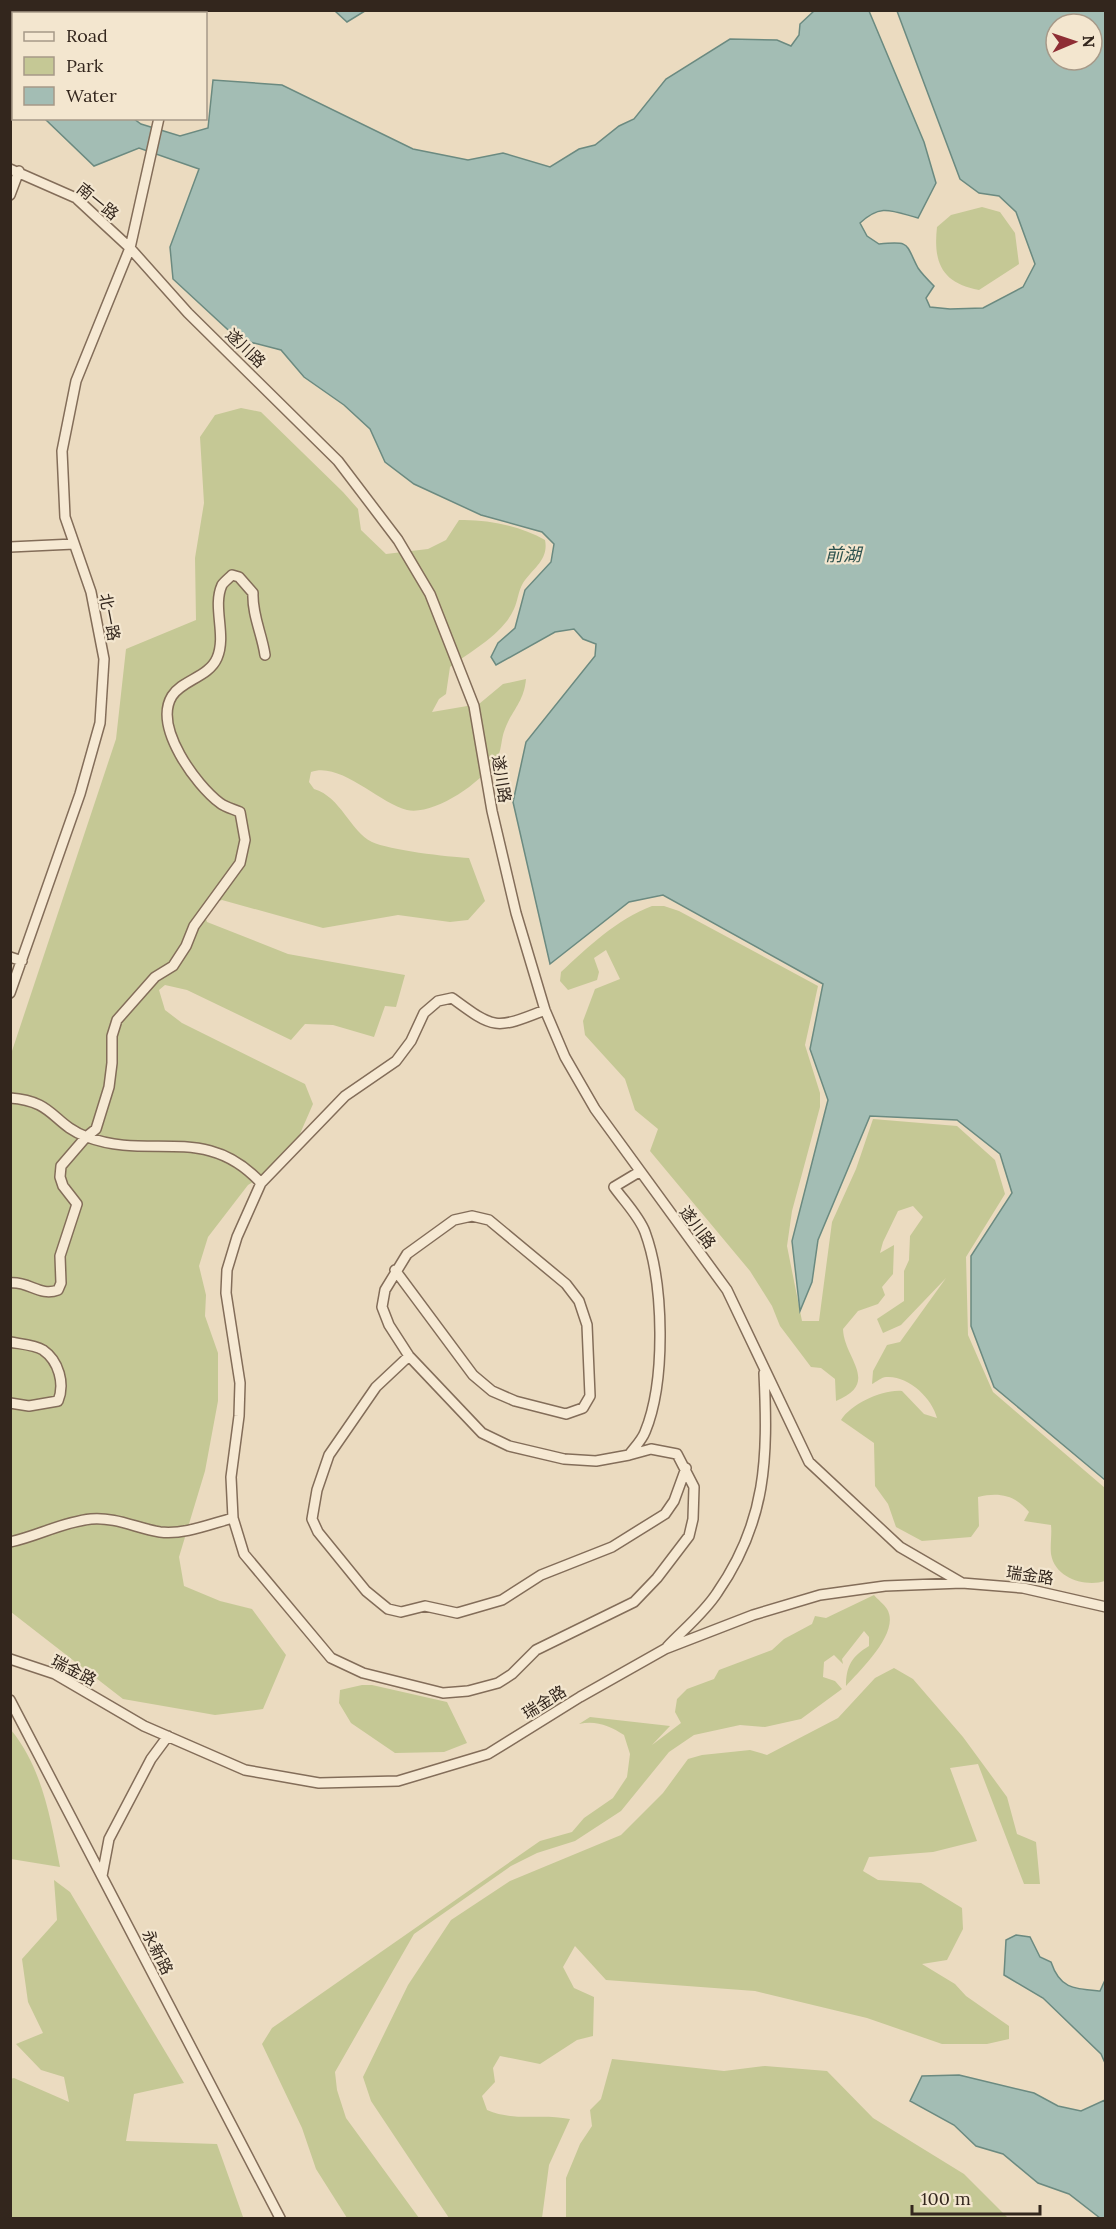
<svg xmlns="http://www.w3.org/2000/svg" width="1116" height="2229" viewBox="0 0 1116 2229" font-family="Lora,'Noto Sans SC',serif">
  <rect width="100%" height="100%" fill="#ebdbc0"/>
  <!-- green -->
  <path fill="#c5c895" d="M 982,207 L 1000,212 L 1015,233 L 1019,264 L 979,290 C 942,283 933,263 937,227 L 951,215 Z
    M 241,408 L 261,412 L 343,492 L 358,509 L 361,530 L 386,554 L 428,549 L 446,540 L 459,520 C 487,519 521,526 545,540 C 549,560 533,568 523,583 C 518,592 518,600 514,609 C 503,634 471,651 450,667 L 446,694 L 439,699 L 432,712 L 479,704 L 503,684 L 526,679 C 524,702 512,710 505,729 C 501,738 502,748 498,756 C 486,780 435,816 407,810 C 379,803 340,761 311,772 L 309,782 L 314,789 C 341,797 350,831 372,842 C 389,850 448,857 469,858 L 485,901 L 468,920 L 450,922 L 398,915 L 323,928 L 222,900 L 211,904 L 204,913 L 207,922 L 288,954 L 405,975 L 396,1007 L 385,1006 L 374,1037 L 333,1025 L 305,1024 L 291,1040 L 187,990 L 165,985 L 159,990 L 165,1010 L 182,1023 L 305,1084 L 313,1104 L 289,1159 L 248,1185 L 208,1237 L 199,1266 L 206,1295 L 205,1316 L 218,1353 L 218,1401 L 205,1471 L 179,1557 L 184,1586 L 220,1601 L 252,1609 L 286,1655 L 263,1709 L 215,1715 L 123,1699 L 11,1612 L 11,1054 L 116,739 L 126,649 L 196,620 L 195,558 L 204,503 L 200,437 L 215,415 Z
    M 652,906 L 664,906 L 679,911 L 818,986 L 805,1045 L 820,1093 L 820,1107 L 792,1211 L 787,1246 L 802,1321 L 819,1321 L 832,1222 L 856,1169 L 873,1119 L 957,1126 L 995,1160 L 1005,1194 L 966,1257 L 968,1335 L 993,1392 L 1105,1488 L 1105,1581 C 1086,1587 1055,1579 1051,1554 C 1050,1545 1052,1535 1051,1525 L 1024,1521 L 1029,1512 C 1015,1495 999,1492 978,1497 L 979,1526 L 971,1537 L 922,1541 L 896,1527 L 888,1504 L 875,1486 L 874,1443 L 841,1420 C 851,1404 883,1389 902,1391 L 924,1414 L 937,1418 C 932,1398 908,1375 886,1377 C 882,1377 876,1382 872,1384 L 873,1371 L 887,1345 L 900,1342 L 946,1278 L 901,1325 L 883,1333 L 877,1319 L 904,1301 L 904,1271 L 909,1260 L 910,1236 L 923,1217 L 913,1206 L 898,1211 L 883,1242 L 880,1253 L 894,1245 L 893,1274 L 882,1287 L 885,1295 L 878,1304 L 858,1311 L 843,1329 C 844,1359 881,1382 836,1401 L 835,1379 L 821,1368 L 811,1367 L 780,1326 L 772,1306 L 750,1271 L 650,1151 L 658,1129 L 635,1110 L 625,1079 L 585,1035 L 583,1021 L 595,989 L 620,979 L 606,950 L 594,958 L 599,972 L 597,980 L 568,990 L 560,981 L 561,972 C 589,946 616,920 652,906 Z
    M 874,1595 C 877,1599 884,1604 887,1609 C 901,1632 860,1670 846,1686 C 846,1666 852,1656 869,1646 L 869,1637 L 864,1631 L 842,1659 L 843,1664 L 834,1655 L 824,1662 L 823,1677 L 835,1681 L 842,1689 L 801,1719 L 765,1727 L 740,1725 L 694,1735 L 669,1752 L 621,1811 L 575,1841 L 537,1853 L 511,1866 L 414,1934 L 335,2072 L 337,2090 L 346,2118 L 419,2218 L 347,2218 L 316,2169 L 302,2128 L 262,2044 L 272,2028 L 540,1841 L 572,1832 L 584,1818 L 613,1798 L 627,1777 L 630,1754 L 624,1735 C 610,1726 596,1720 579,1724 L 590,1717 L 670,1726 L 652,1745 L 681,1723 L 675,1712 L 677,1699 L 687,1689 L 714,1679 L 719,1670 L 772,1650 L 784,1639 L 812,1624 L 815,1616 L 826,1618 Z
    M 894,1668 L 913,1679 L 963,1737 L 1007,1797 L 1017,1834 L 1036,1842 L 1040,1884 L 1024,1884 L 978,1764 L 950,1768 L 977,1841 L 933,1852 L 869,1857 L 863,1871 L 878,1880 L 921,1883 L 962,1908 L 963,1929 L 947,1960 L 922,1964 L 955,1984 L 966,1996 L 1009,2026 L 1009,2039 L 987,2044 L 942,2044 L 867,2018 L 755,1991 L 606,1980 L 575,1946 L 563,1967 L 574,1988 L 594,1997 L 593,2036 L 577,2040 L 540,2064 L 500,2056 L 493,2068 L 495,2082 L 482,2096 L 487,2110 C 515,2122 541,2113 570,2119 L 549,2165 L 542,2218 L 449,2218 L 371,2101 L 363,2077 L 408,1985 L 451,1920 L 510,1881 L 621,1835 L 663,1793 L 688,1759 L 702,1755 L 750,1750 L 767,1755 L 838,1718 L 875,1678 Z
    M 362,1685 L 372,1685 L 447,1702 L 467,1743 L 444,1752 L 395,1753 L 351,1723 L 339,1703 L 340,1690 Z
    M 11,1730 C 42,1767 51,1820 60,1867 L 11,1859 Z
    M 54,1880 L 70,1892 L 184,2083 L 134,2094 L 126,2141 L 217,2144 L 243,2217 L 240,2218 L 11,2218 L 10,2079 L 14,2078 L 69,2102 L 64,2077 L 41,2070 L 16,2044 L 43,2033 L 28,2002 L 22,1959 L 57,1920 Z
    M 612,2059 L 724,2071 L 765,2066 L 827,2071 L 873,2118 L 964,2174 L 1008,2218 L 566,2218 L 566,2178 L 580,2144 L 592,2126 L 590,2110 L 601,2099 Z"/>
  <!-- water -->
  <path fill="#a3bdb4" stroke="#6b8a80" stroke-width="1.5" fill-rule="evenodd" d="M 335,11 L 365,11 L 347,22 Z
    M 814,11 L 869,11 L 924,142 L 936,183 L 918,218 C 892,211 881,203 860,223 L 867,236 L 879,244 C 911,241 905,243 918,268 C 922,274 929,281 934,286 L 926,298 L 930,307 L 950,309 L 983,308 L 1023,287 L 1035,264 L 1016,212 L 999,196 L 979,193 L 960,179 L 897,11 L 1105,11 L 1105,1480 L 994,1387 L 971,1326 L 971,1256 L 1012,1193 L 1000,1154 L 957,1120 L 870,1116 L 818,1240 L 812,1282 L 800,1311 L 792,1241 L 828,1100 L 810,1049 L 823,984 L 663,895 L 629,902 L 550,964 L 513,802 L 526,742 L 595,656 L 596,644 L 583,639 L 574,629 L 555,632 L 496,665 L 491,657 L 498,643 L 515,628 L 525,590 L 551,562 L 554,544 L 542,532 L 481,515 L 414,484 L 385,462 L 370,429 L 344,405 L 304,377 L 281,350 L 238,339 L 173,279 L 170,247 L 199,169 L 139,148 L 94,166 L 45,119 L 134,119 L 141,124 L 180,136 L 208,128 L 213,80 L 282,85 L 413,149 L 468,160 L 503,153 L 550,167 L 579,149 L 595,145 L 619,126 L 634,119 L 666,79 L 730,39 L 777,40 L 791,46 L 799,35 L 800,24 ZM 1056,24 L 1092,24 L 1092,60 L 1056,60 Z
    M 11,40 L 13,40 L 13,95 L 11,93 Z
    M 1016,1935 L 1030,1937 L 1040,1957 L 1051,1962 C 1060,1989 1074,1989 1100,1991 L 1105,1980 L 1105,2063 L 1101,2054 L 1043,1998 L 1004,1975 L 1006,1940 Z
    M 959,2075 L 1034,2093 L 1058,2106 L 1081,2111 L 1105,2100 L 1105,2218 L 1100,2218 L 1069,2194 L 1038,2183 L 1003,2154 L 976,2146 L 954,2125 L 910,2101 L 922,2076 Z"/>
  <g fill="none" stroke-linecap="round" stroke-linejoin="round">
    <defs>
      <path id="minor" d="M 168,14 L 168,10
        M 10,169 L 76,198 L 130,248 L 188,313 L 338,461 L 398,540 L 430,594 L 474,706 L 492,811 L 516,913 L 545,1010 L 565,1057 L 595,1109 L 727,1290 L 809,1462 L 900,1547 L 962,1583
        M 10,195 L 19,171
        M 10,547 L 74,544
        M 10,957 L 22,961
        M 10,993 L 80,794 L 100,723 L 104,659 L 91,592 L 65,517 L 62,451 L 76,381 L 130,248 L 159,118
        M 545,1010 C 495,1030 494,1029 452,998 L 438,1001 L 424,1013 L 411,1041 L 396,1061 L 345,1096 L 261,1183 L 237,1237 L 227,1270 L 226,1293 L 240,1383 L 239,1416 L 231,1477 L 233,1518 L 244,1554 L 331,1658 L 363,1673 L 443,1693 L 468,1691 L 498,1683 L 512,1674 L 536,1650 L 634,1602 L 657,1578 L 689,1536 L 693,1519 L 694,1487 L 677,1454 L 651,1449 L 629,1455 C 634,1448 642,1440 645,1432 C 666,1381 664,1284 645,1232 C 639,1216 624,1201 614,1187 L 639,1172
        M 10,1098 C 55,1101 52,1124 87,1137 C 151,1161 206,1123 261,1183
        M 395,1270 L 473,1375 L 492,1391 L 515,1401 L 566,1414 L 583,1408 L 590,1396 L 587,1325 L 579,1301 L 566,1284 L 489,1220 L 472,1216 L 454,1220 L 407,1254 L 385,1290 L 382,1307 L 389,1325 L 409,1356 L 482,1433 L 509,1446 L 564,1459 L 596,1461 L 629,1455
        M 10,1283 C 29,1281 40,1297 58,1290 L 61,1283 L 60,1256 L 77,1204 L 63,1186 L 60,1177 L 61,1166 L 86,1137 L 96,1129 L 109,1087 L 112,1063 L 112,1036 L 117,1020 L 155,977 L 173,966 L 186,946 L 194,926 L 240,863 L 245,840 L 240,812 C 233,809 225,807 220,803 C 196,785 153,727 172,696 C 182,680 209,677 217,658 C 227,635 212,607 222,585 C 224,582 229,578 232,575 L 239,577 L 253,593 C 252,615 262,634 265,655
        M 10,1342 C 20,1344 35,1345 43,1350 C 59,1361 65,1384 58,1401 L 29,1406 L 10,1403
        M 409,1356 L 376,1387 L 329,1455 L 317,1490 L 312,1519 L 318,1532 L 366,1591 L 388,1609 L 401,1612 L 425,1606 L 457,1613 L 502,1600 L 541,1575 L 612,1547 L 665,1514 L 674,1501 L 686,1468
        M 10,1542 C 38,1536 62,1522 91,1519 C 116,1517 136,1528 160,1532 C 184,1535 210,1524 233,1518
        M 667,1647 C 683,1630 704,1613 717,1593 C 767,1521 768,1458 764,1373
        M 10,1659 L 55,1674 L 144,1726 L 245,1770 L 319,1783 L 398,1781 L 488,1754 L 580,1697 L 665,1649 L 753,1615 L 820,1595 L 885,1586 L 962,1583 L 1023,1588 L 1106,1607
        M 10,1700 L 280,2218
        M 102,1876 L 109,1839 L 151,1759 L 168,1736"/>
    </defs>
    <!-- minor casing -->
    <use href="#minor" stroke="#836d59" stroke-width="12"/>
    <!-- minor -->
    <use href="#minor" stroke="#f6e9d3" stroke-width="9"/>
  </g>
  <g text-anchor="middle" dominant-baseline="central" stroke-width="4.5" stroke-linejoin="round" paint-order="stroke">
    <!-- street labels -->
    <g font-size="16" fill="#33261d" stroke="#f3e6cf">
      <text transform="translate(98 201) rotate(39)">南一路</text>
      <text transform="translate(246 348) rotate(44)">遂川路</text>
      <text transform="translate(110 617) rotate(79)">北一路</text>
      <text transform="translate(502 779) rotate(81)">遂川路</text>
      <text transform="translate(698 1227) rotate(53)">遂川路</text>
      <text transform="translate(1030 1575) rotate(8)">瑞金路</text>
      <text transform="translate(74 1670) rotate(27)">瑞金路</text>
      <text transform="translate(544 1702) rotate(-32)">瑞金路</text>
      <text transform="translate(158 1952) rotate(63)">永新路</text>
    </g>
    <!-- water labels -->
    <g font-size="18" font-style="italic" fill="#2d524e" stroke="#f3e6cf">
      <text x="843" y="554">前湖</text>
    </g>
  </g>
  <!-- border -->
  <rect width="1116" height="2229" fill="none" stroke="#33261d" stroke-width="24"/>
  <!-- legend -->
  <rect x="12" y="12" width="195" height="108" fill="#f3e6cf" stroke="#a69988" stroke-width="1.5"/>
  <rect x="24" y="32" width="30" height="9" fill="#f6e9d3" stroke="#a69988" stroke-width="1.5"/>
  <text x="66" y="42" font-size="18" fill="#33261d">Road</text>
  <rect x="24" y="57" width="30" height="18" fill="#c5c895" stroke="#a69988" stroke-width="1.5"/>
  <text x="66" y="72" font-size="18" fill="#33261d">Park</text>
  <rect x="24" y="87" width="30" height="18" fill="#a3bdb4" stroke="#a69988" stroke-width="1.5"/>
  <text x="66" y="102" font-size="18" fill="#33261d">Water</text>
  <!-- north arrow -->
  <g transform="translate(1074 42) rotate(88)"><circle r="28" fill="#f3e6cf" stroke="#a69988" stroke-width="1.5"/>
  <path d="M0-4.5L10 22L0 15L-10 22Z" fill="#8e2d34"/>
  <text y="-9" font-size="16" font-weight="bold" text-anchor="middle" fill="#33261d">N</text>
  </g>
  <!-- scale -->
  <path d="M912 2205v9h128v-9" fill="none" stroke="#33261d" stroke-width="3"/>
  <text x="921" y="2205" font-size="18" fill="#33261d" stroke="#f3e6cf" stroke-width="4.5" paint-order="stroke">100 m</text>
</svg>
